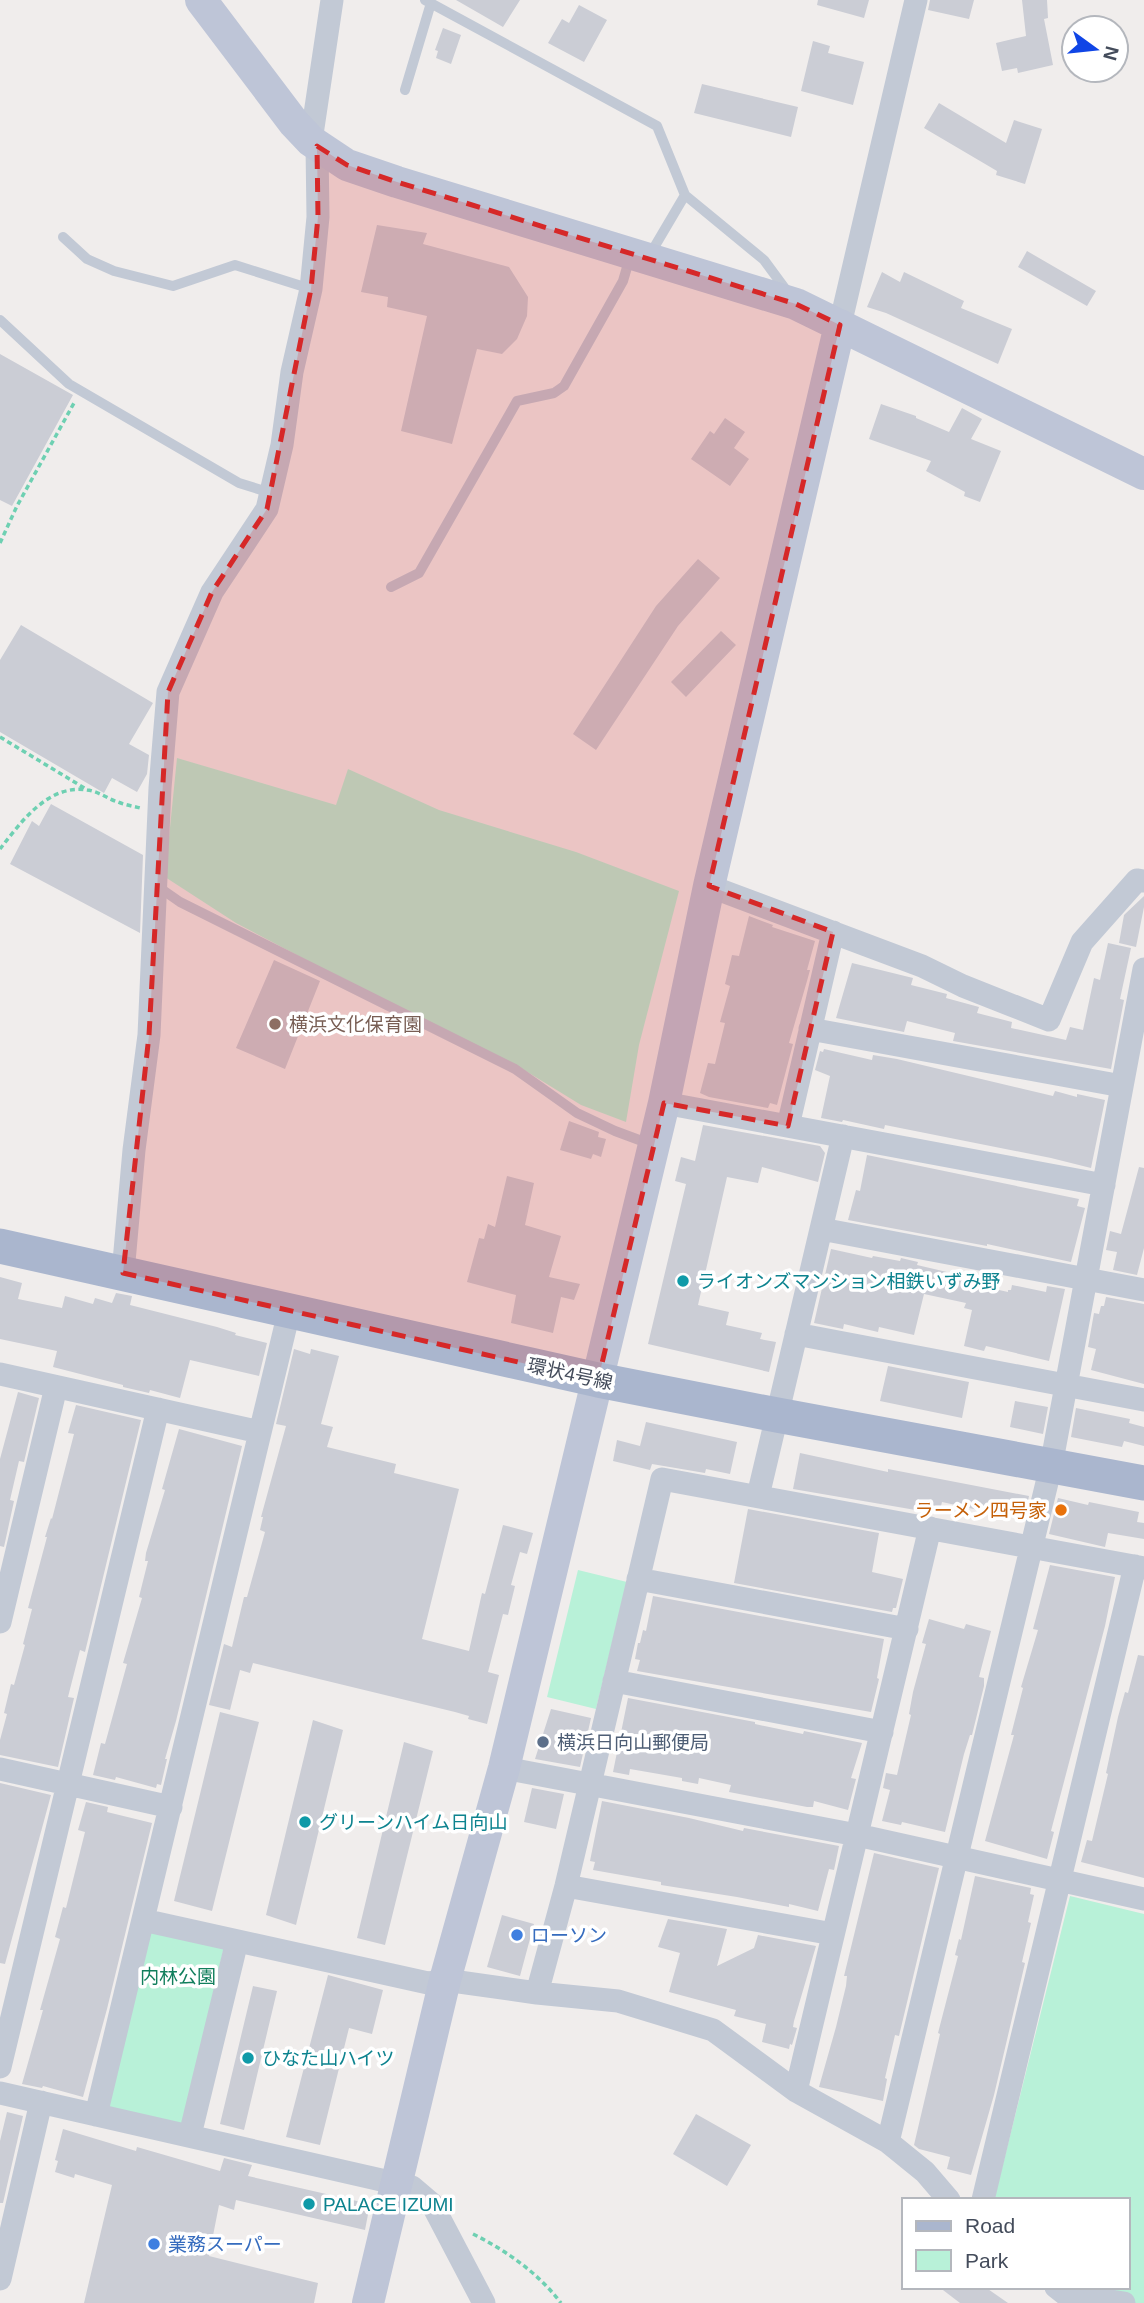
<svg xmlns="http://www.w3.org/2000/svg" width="1144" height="2303" viewBox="0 0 1144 2303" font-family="Arial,'Noto Sans JP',sans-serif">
  <rect width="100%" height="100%" fill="#f0edec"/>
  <!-- green -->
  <path fill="#b8f1d8" d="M 177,758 L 336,805 L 348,769 L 439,810 L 576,852 L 679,891 L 639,1045 L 626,1122 L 581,1105 L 516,1065 L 428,1024 L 236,923 L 165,877 Z
    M 578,1570 L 627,1582 L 596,1709 L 547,1697 Z
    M 1070,1896 L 1144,1914 L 1144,2303 L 1128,2303 L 1092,2287 L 1128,2287 L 1128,2200 L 994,2200 Z
    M 148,1929 L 224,1947 L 182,2126 L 108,2109 Z"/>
  <!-- building -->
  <path fill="#cbcdd5" d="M 456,0 L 520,0 L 503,27 Z
    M 818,0 L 869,0 L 864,18 L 817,5 Z
    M 930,0 L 974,0 L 969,19 L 928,10 Z
    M 1022,0 L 1047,0 L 1048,18 L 1044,19 L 1053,65 L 1018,73 L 1017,68 L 1002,71 L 996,43 L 1026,36 Z
    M 579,5 L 607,20 L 584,62 L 548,43 L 562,19 L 569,23 Z
    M 443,28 L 461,35 L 451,64 L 436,58 L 438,51 L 435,50 Z
    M 813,41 L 830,46 L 828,53 L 864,62 L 853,105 L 801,91 Z
    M 702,84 L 798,107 L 791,137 L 694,113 Z
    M 939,103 L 1006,143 L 1014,120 L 1042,129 L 1025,184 L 996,175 L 997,171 L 924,128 Z
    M 377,225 L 427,233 L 423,244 L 509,267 L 528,297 L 527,316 L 517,339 L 502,354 L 477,349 L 452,444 L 401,431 L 427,316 L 387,307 L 388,297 L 361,292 Z
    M 1027,251 L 1096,291 L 1087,306 L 1018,267 Z
    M 882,272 L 900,282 L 904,272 L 964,301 L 961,308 L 1012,329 L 998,364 L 886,313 L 867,307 Z
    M 0,354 L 73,395 L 12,506 L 0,500 Z
    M 881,404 L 916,416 L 916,418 L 949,432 L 962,408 L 982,419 L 971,439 L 1001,451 L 980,502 L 964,496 L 965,492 L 926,471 L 931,461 L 869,439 Z
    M 725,418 L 745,432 L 734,448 L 749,459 L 730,486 L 691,459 L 710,431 L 714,434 Z
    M 698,559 L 720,578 L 678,626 L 596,750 L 573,734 L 656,606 Z
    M 21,625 L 153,703 L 129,744 L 149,755 L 147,774 L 137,792 L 112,778 L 104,793 L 0,732 L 0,660 Z
    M 721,631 L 736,645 L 686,697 L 671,682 Z
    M 51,804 L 143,855 L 140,933 L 10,864 L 32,821 L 39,826 Z
    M 1144,896 L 1144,907 L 1136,947 L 1119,943 L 1124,915 Z
    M 749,916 L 773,925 L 772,927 L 815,941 L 807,970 L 810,970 L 807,981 L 789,1043 L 793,1044 L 777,1105 L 770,1103 L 768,1108 L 709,1097 L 700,1093 L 708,1063 L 715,1064 L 725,1023 L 720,1022 L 730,986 L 725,984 L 732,955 L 739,956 Z
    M 1108,943 L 1131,948 L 1120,999 L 1124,1000 L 1111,1069 L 953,1041 L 955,1033 L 907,1021 L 904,1032 L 836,1018 L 852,963 L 913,978 L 911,985 L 947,994 L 946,998 L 979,1007 L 977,1013 L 1012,1022 L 1011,1028 L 1066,1040 L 1070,1027 L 1083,1030 L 1094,978 L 1100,980 Z
    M 274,960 L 320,981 L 285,1069 L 236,1048 Z
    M 824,1049 L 872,1060 L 873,1055 L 897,1059 L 1053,1096 L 1055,1091 L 1077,1097 L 1077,1094 L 1105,1100 L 1091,1168 L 1051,1158 L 885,1125 L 884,1129 L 843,1120 L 842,1122 L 821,1118 L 830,1076 L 815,1070 L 820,1051 L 823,1052 Z
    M 569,1121 L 599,1132 L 598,1137 L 606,1139 L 601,1157 L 593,1154 L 591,1159 L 560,1150 Z
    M 703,1125 L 820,1146 L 825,1153 L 818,1182 L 762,1167 L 758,1183 L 727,1177 L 698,1305 L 729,1312 L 726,1325 L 762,1333 L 760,1339 L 776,1342 L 769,1372 L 648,1344 L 686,1184 L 675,1181 L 681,1157 L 695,1161 Z
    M 867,1155 L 1079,1199 L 1077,1206 L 1085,1208 L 1071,1262 L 987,1244 L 987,1246 L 848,1220 L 856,1190 L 860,1191 Z
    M 1139,1167 L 1144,1168 L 1144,1248 L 1137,1275 L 1113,1270 L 1117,1252 L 1106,1250 L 1110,1231 L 1121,1234 Z
    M 507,1176 L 534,1183 L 525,1225 L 561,1236 L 549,1277 L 580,1284 L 574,1300 L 561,1297 L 553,1333 L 511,1323 L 516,1295 L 467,1282 L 479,1238 L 484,1239 L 488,1224 L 495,1227 Z
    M 831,1249 L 872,1258 L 873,1256 L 900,1261 L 901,1258 L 918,1262 L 917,1265 L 964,1276 L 963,1282 L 1008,1292 L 1008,1290 L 1011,1290 L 1012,1285 L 1046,1292 L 1047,1286 L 1065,1289 L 1049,1361 L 986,1346 L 984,1351 L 964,1346 L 972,1310 L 964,1308 L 966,1303 L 924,1294 L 914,1335 L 879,1327 L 878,1332 L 844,1324 L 843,1329 L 814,1323 Z
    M 0,1277 L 22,1283 L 18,1299 L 62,1308 L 65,1296 L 93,1304 L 95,1298 L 112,1303 L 116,1293 L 132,1296 L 130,1305 L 217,1327 L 236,1333 L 235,1335 L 267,1343 L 259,1376 L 190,1360 L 180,1398 L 150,1390 L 149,1393 L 123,1387 L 123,1385 L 53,1367 L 57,1351 L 0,1339 Z
    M 1106,1297 L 1144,1304 L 1144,1384 L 1091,1370 L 1096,1349 L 1088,1347 L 1094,1313 L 1099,1314 L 1101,1306 L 1104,1306 Z
    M 294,1349 L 310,1354 L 311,1349 L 339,1356 L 321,1424 L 333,1427 L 327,1447 L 396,1464 L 394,1473 L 459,1489 L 422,1639 L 469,1651 L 482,1593 L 485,1594 L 503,1525 L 533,1533 L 527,1554 L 520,1552 L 511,1585 L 515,1586 L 508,1615 L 503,1614 L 488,1672 L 499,1675 L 487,1724 L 468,1719 L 469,1716 L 455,1712 L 253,1663 L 250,1673 L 240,1670 L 230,1710 L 209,1705 L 224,1644 L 232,1647 L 244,1597 L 247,1597 L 265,1532 L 260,1530 L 263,1517 L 261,1517 L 286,1426 L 276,1424 Z
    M 888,1366 L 969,1382 L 962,1418 L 880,1401 Z
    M 18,1392 L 39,1398 L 24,1462 L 19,1461 L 10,1500 L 14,1501 L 4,1547 L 0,1546 L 0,1459 Z
    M 1015,1401 L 1048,1407 L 1043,1434 L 1010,1427 Z
    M 76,1405 L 141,1420 L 85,1652 L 80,1650 L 68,1697 L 74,1698 L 58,1767 L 0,1755 L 0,1740 L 7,1714 L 4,1713 L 11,1684 L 14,1685 L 25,1645 L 23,1644 L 32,1609 L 28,1608 L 47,1537 L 45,1537 L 51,1518 L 52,1519 L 74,1434 L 68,1433 Z
    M 1076,1408 L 1130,1419 L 1129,1423 L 1144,1427 L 1144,1446 L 1124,1441 L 1122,1447 L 1071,1437 Z
    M 646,1422 L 737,1442 L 730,1474 L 706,1469 L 705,1473 L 652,1464 L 650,1470 L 613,1461 L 617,1440 L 640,1446 Z
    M 179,1429 L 242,1446 L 176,1721 L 165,1759 L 167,1759 L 161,1785 L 157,1784 L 156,1788 L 116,1777 L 115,1780 L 93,1775 L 101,1743 L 105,1744 L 127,1664 L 123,1663 L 142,1598 L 139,1597 L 148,1561 L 145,1561 L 146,1553 L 165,1490 L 162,1489 Z
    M 800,1453 L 888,1472 L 888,1469 L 1029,1496 L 1024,1520 L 942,1502 L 939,1514 L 793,1489 Z
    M 1058,1498 L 1088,1505 L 1089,1502 L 1139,1512 L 1137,1522 L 1144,1523 L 1144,1539 L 1108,1533 L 1105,1547 L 1049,1534 Z
    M 748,1509 L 879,1533 L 872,1572 L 903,1579 L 896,1608 L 893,1608 L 892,1612 L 734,1583 Z
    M 1050,1565 L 1115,1577 L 1105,1626 L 1051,1831 L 1054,1832 L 1047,1859 L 985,1841 L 1014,1735 L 1011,1735 L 1023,1688 L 1021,1687 L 1038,1630 L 1033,1629 Z
    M 653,1596 L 884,1639 L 877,1678 L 879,1679 L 871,1712 L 637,1671 L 640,1660 L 635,1659 L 638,1643 L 640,1643 L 643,1630 L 646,1631 Z
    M 929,1619 L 964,1629 L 966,1624 L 991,1631 L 979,1677 L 984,1678 L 984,1686 L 972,1735 L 970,1735 L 964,1754 L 945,1832 L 902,1822 L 901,1825 L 882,1821 L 890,1790 L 883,1788 L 886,1773 L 897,1775 L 911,1715 L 909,1714 L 913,1692 L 926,1644 L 922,1643 Z
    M 1138,1655 L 1144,1656 L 1144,1878 L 1081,1862 L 1087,1840 L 1092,1841 L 1108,1774 L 1106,1773 L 1118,1717 L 1125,1692 L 1128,1693 Z
    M 628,1698 L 755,1722 L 755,1724 L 803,1734 L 804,1731 L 862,1743 L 851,1778 L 856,1779 L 848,1810 L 814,1801 L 813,1807 L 807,1807 L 729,1792 L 731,1785 L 699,1778 L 698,1784 L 682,1781 L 682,1778 L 630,1769 L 629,1775 L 613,1772 Z
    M 551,1709 L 591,1718 L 580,1767 L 535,1759 Z
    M 220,1712 L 259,1722 L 212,1911 L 174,1901 Z
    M 313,1720 L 343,1730 L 296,1925 L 266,1915 Z
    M 404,1742 L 433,1751 L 385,1945 L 357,1938 Z
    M 0,1783 L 51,1795 L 5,1964 L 0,1963 Z
    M 532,1788 L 564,1794 L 556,1829 L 524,1822 Z
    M 602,1801 L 689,1818 L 743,1831 L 744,1828 L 839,1846 L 834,1870 L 829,1869 L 818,1911 L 789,1904 L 789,1907 L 737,1897 L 661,1885 L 661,1882 L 593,1870 L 595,1862 L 590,1861 Z
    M 86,1802 L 108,1807 L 107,1812 L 152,1823 L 107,2009 L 83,2097 L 43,2086 L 42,2088 L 22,2084 L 43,2010 L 40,2010 L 60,1939 L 55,1937 L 63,1907 L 66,1908 L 85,1832 L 78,1830 Z
    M 874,1853 L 939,1868 L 899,2036 L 895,2035 L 885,2078 L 887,2079 L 883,2101 L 819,2087 L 836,2027 L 846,1986 L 847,1976 L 844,1976 Z
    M 975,1876 L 1031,1888 L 1030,1894 L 1034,1895 L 1028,1922 L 1031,1923 L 1022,1962 L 1025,1963 L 1018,1993 L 994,2095 L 971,2175 L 947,2169 L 950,2157 L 919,2149 L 914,2145 L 940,2034 L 938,2033 L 958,1956 L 955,1955 L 959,1939 L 961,1940 Z
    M 502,1915 L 534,1924 L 520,1976 L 487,1967 Z
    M 668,1919 L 727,1929 L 717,1966 L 754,1948 L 758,1935 L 816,1946 L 794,2021 L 793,2027 L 797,2028 L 792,2045 L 790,2044 L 789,2049 L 762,2042 L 766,2024 L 734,2016 L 736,2010 L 669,1992 L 680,1953 L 658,1947 Z
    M 328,1975 L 383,1990 L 372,2034 L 349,2028 L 320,2145 L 286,2137 Z
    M 253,1986 L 277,1991 L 244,2130 L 220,2124 Z
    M 7,2112 L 23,2116 L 3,2203 L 0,2203 L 0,2141 Z
    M 696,2114 L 751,2145 L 727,2186 L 673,2154 Z
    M 63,2129 L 136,2151 L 137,2147 L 220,2171 L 224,2158 L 252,2165 L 248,2176 L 370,2204 L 365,2230 L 236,2200 L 234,2210 L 219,2205 L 209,2256 L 318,2283 L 314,2303 L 84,2303 L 112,2185 L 75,2174 L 74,2178 L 55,2172 L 58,2161 L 55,2160 Z
    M 939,2287 L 985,2287 L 1008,2303 L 960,2303 Z"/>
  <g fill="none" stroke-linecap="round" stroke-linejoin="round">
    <!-- path -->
    <path stroke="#6ed0b2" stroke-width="3.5" stroke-dasharray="5 3.5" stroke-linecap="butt" d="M 0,543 L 17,506 L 74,403
      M 0,737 L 86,789
      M 0,849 C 21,822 48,784 87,790 C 98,791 108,799 118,802 C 125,805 133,806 140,808
      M 473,2234 C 507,2251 538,2273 561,2303"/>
    <!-- lane -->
    <path stroke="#c2c9d5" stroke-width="10" d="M 425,0 L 657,126 L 685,195 L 764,260 L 789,294
      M 405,90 L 431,3
      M 63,237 L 87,259 L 114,271 L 173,286 L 235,265 L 311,289
      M 649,256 L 685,195
      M 0,320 L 69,384 L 239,483 L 271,493
      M 391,587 L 419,573 L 517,401 L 554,393 L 564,386 L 623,281 L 630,257
      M 157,886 L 180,902 L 515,1069 L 577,1113 L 615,1131 L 650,1144"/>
    <!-- street -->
    <path stroke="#c2c9d5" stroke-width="23" d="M 311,141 L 332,0
      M 840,325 L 916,0
      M 709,886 L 922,966 L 963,986 L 1049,1020 L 1082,942 L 1137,880 L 1144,881
      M 810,1029 L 1122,1086
      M 664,1103 L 1104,1185
      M 788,1126 L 833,932
      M 821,1229 L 1144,1290
      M 123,1273 L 134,1150 L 149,1035 L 160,788 L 168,692 L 212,592 L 267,509 L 282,445 L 292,372 L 311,289 L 318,217 L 317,146
      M 796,1334 L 1144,1400
      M 0,1374 L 260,1432
      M 758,1496 L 843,1136
      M 638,1579 L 907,1629
      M 0,1622 L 56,1387
      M 614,1681 L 882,1732
      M 504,1768 L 857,1835 L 1144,1899
      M 0,1769 L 171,1807
      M 566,1886 L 833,1934
      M 143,1920 L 428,1983 L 445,1980 L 537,1993 L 618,2001 L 713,2030 L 796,2091 L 888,2142 L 925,2172 L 949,2200
      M 537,1993 L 566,1886 L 662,1479 L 1144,1568
      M 0,2067 L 158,1409
      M 796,2091 L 930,1528
      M 0,2093 L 412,2187 L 432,2204 L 484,2303
      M 96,2115 L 289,1312
      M 190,2135 L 237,1941
      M 888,2142 L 1051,1466 L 1144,969
      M 983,2200 L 1135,1566
      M 0,2279 L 41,2102
      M 1056,2287 L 1065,2294 L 1124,2303"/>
    <!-- secondary -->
    <path stroke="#bec5d7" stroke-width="32" d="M 201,0 L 294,123 L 311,141 L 347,165 L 397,182 L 796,304 L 1144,474
      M 368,2303 L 445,1980 L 504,1768 L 664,1103 L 709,886 L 840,325"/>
    <!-- primary -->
    <path stroke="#aab6ce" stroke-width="35" d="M 0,1246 L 598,1380 L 777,1415 L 1144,1483"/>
  </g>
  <!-- marked area -->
  <path fill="#d62828" fill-opacity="0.2" stroke="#d62828" stroke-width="5" stroke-dasharray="14 9" stroke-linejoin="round" d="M 317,146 L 347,165 L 397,182 L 796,304 L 840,325 L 709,886 L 833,932 L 788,1126 L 664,1103 L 598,1380 L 123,1273 L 149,1035 L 168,692 L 212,592 L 267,509 L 311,289 L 318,217 Z"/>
  <!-- markers -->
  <circle fill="#8d6e63" stroke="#fff" stroke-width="2.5" cx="275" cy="1024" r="7"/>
  <g fill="#0f9aa8" stroke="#fff" stroke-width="2.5">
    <circle cx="683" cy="1281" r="7"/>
    <circle cx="305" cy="1822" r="7"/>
    <circle cx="248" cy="2058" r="7"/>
    <circle cx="309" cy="2204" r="7"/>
  </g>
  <circle fill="#e8710a" stroke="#fff" stroke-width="2.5" cx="1061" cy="1510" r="7"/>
  <circle fill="#5c6f8a" stroke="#fff" stroke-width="2.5" cx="543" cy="1742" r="7"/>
  <g fill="#3f7fe0" stroke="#fff" stroke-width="2.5">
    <circle cx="517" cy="1935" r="7"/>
    <circle cx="154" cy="2244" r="7"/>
  </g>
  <g text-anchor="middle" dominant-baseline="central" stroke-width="7" stroke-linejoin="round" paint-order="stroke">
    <!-- education labels -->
    <g font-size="19" fill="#785e54" stroke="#fff" text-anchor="start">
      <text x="289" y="1024">横浜文化保育園</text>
    </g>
    <!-- culture labels -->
    <g font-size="19" fill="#0d838f" stroke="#fff" text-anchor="start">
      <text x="697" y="1281">ライオンズマンション相鉄いずみ野</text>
      <text x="319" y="1822">グリーンハイム日向山</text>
      <text x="262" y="2058">ひなた山ハイツ</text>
      <text x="323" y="2204">PALACE IZUMI</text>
    </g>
    <!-- street labels -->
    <g font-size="19" fill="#444c5b" stroke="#fff">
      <text transform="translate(570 1374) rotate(12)">環状4号線</text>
    </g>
    <!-- food labels -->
    <g font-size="19" fill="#c56008" stroke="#fff" text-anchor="end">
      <text x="1047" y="1510">ラーメン四号家</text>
    </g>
    <!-- service labels -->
    <g font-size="19" fill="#4e5e75" stroke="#fff" text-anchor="start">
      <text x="557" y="1742">横浜日向山郵便局</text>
    </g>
    <!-- shop labels -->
    <g font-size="19" fill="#366cbe" stroke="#fff" text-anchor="start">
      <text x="531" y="1935">ローソン</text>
      <text x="168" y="2244">業務スーパー</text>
    </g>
    <!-- park labels -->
    <g font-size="19" fill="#127f5d" stroke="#fff">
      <text x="178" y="1976">内林公園</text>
    </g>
  </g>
  <!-- legend -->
  <rect x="902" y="2198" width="228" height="91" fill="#ffffff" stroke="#b4b7bd" stroke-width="2"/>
  <rect x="916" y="2221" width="35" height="10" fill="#aab6ce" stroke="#b4b7bd" stroke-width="2"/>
  <text x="965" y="2233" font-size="21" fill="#444c5b">Road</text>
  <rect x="916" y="2250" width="35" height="21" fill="#b8f1d8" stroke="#b4b7bd" stroke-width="2"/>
  <text x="965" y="2268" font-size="21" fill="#444c5b">Park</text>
  <!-- north arrow -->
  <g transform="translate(1095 49) rotate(105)"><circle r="33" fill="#ffffff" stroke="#b4b7bd" stroke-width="2"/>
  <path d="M0-5L12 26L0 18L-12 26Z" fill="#1045e6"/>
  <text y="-10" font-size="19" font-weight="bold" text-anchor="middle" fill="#444c5b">N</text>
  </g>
</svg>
